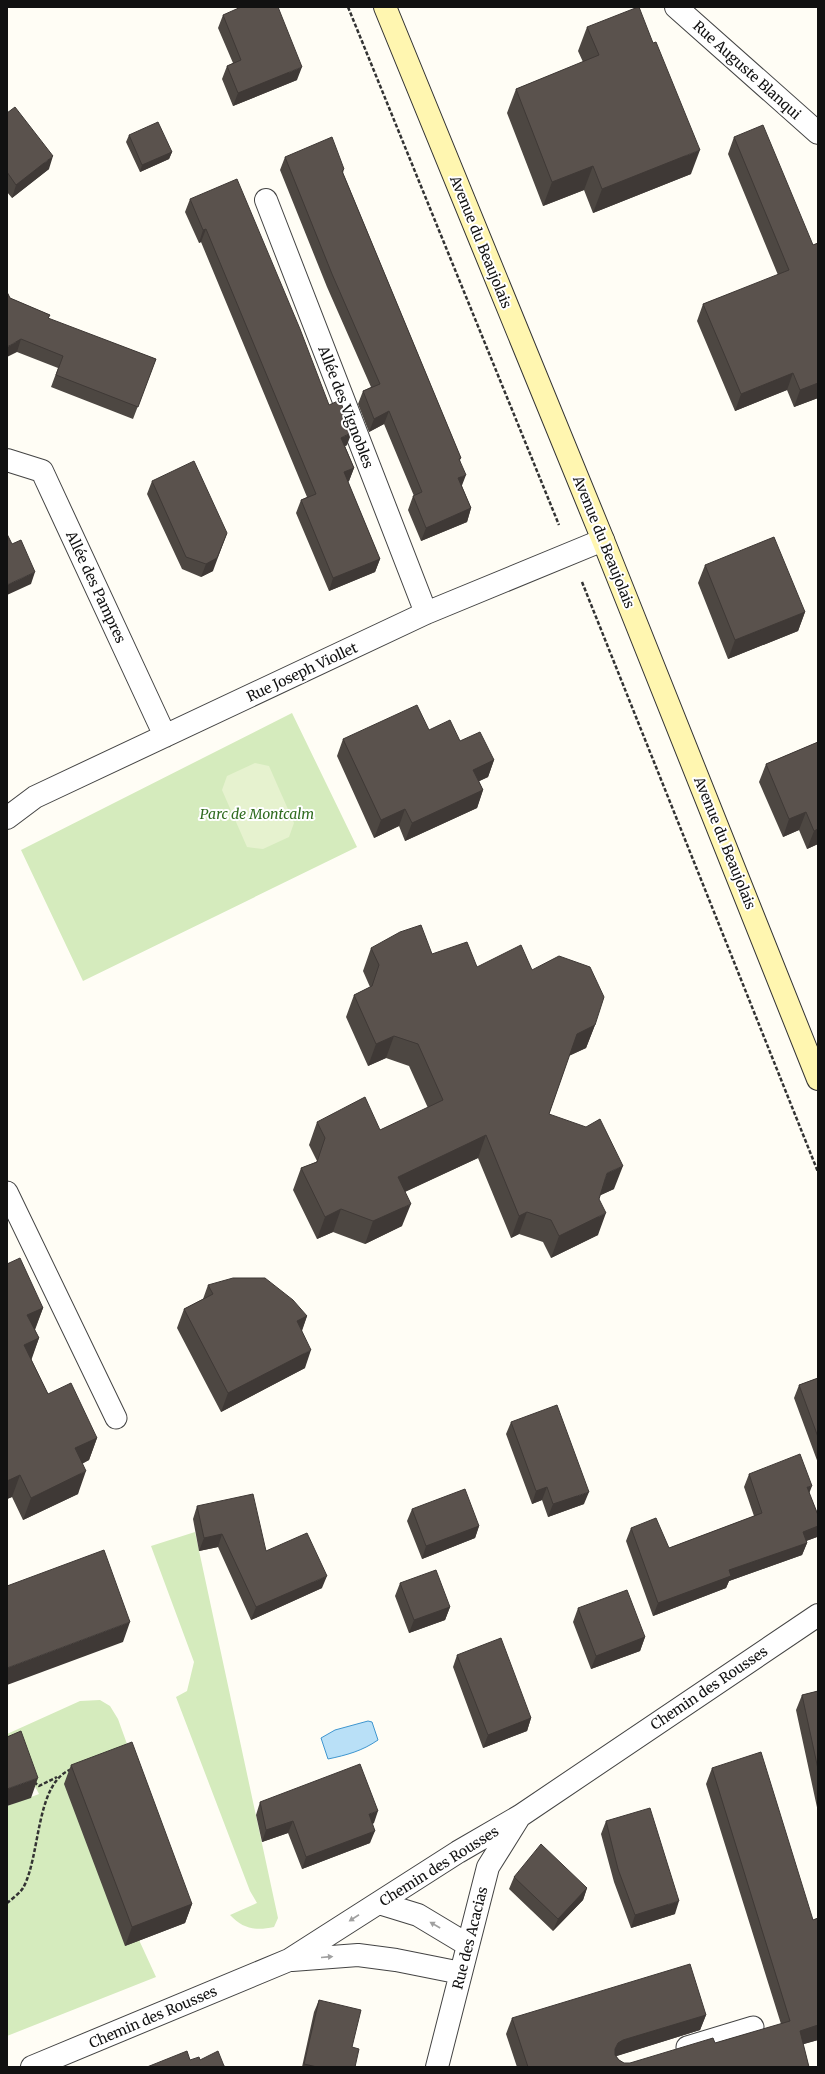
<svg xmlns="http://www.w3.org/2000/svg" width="825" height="2074" viewBox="0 0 825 2074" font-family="Merriweather,serif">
  <rect width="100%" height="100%" fill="#fffdf5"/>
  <!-- green -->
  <path fill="#d5ebbd" d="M 292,713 L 357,847 L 83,981 L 21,850 Z
    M 195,1532 L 278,1918 L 274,1927 C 256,1931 243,1929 230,1915 L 257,1903 L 250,1891 L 176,1697 L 187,1691 L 194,1662 L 151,1546 Z
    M 100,1700 L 110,1706 L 118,1719 L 149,1805 L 125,1946 L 139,1940 L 156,1977 L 7,2036 L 7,1806 L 39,1794 C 30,1774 7,1756 7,1734 L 80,1701 Z"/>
  <!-- pitch -->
  <path fill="#e6f2cf" d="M 255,763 L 269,766 L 294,823 L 289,837 L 263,849 L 247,847 L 222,790 L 227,776 Z"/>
  <!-- water -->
  <path fill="#b9e0f7" stroke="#3f96cf" d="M 368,1721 L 372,1722 L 378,1740 C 362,1751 347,1755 328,1759 L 321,1738 L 335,1730 Z"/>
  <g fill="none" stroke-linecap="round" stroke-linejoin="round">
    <defs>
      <path id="service" d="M 7,1192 L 116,1418
        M 687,2047 L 753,2027"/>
      <path id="minor" d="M 676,7 L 818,133
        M 266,200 L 426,613
        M 7,460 L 42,471 L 165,736
        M 7,818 L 35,797 L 426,613 L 603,540
        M 379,1903 L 418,1915 L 468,1945
        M 292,1960 L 358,1955 L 396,1960 L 461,1973
        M 32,2067 L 289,1960 L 458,1852 L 520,1816 L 818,1615
        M 437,2067 L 488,1867 L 518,1819"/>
      <path id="secondary" d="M 385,7 L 603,540 L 818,1079"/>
    </defs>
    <!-- service casing -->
    <use href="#service" stroke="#444" stroke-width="23"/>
    <!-- minor casing -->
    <use href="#minor" stroke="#444" stroke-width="24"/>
    <!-- secondary casing -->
    <use href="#secondary" stroke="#333" stroke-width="24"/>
    <!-- path -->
    <path stroke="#333" stroke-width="2.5" stroke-dasharray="4 2" stroke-linecap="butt" d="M 348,7 L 559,525
      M 582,582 L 818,1172
      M 34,1782 L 39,1786 L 57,1777
      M 7,1903 C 12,1899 20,1893 23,1888 C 41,1856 35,1782 72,1769"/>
    <!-- service -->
    <use href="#service" stroke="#fff" stroke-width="21"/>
    <!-- minor -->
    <use href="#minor" stroke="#fff" stroke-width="22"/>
    <!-- secondary -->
    <use href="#secondary" stroke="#fff6b0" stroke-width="22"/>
  </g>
  <!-- wall -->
  <path fill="#4d4742" d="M 223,15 L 297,80 L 233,106 L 222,79 L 227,66 L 233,63 L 218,28 Z
    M 587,27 L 653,43 L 691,174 L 593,213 L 584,190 L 543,206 L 507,113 L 516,89 L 583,62 L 578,51 Z
    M 7,113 L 49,169 L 12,198 L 7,192 Z
    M 129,135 L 172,152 L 169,159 L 140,172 L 126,142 Z
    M 734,137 L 813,245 L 818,243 L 818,398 L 794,407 L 787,390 L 735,411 L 697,321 L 703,304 L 778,275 L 728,154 Z
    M 285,157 L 344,169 L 343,173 L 461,458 L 460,460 L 462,486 L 471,508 L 467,522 L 421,541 L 408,510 L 413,496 L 414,496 L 384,424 L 369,432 L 358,404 L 363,391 L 371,387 L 327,287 L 280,170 Z
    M 190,199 L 329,405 L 347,445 L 345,446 L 354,468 L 349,481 L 348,482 L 380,559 L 375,572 L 329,591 L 296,513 L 301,500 L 307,497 L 201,242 L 199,243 L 185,212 Z
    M 10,298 L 50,315 L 48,319 L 156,359 L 133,419 L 51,387 L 58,368 L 17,352 Z
    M 152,481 L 213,571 L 201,577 L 182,569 L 147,494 Z
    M 705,565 L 805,612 L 798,631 L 728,659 L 698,583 Z
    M 429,730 L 460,741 L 494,760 L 488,777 L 479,781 L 483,790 L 477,808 L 405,841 L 399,826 L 374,838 L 337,756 L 343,739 Z
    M 818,742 L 818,844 L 807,849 L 799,830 L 783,837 L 759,782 L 766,764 Z
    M 371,948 L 432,954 L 477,967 L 532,970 L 595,1025 L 586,1048 L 569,1056 L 549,1114 L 614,1189 L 600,1195 L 599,1199 L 598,1235 L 551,1258 L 543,1242 L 519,1234 L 511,1238 L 478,1158 L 405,1192 L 402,1226 L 365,1244 L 333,1232 L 317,1239 L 293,1190 L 301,1168 L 316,1162 L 317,1161 L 309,1145 L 317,1122 L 380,1130 L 428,1108 L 409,1066 L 386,1058 L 368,1066 L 346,1017 L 354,995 L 370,987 L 363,971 Z
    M 7,1264 L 43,1308 L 35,1330 L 39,1338 L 31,1359 L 48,1394 L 97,1438 L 89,1460 L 82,1464 L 78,1494 L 23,1520 L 12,1497 L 7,1499 Z
    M 208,1285 L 307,1316 L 302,1331 L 305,1368 L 221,1412 L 177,1328 L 184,1309 L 203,1299 Z
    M 818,1378 L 818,1463 L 794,1398 L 799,1385 Z
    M 511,1422 L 584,1504 L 548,1517 L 542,1500 L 532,1504 L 506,1434 Z
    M 749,1474 L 809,1493 L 818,1515 L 818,1534 L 817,1537 L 806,1541 L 807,1543 L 802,1555 L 729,1581 L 726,1588 L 653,1616 L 626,1541 L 631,1528 L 669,1548 L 754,1516 L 744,1487 Z
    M 197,1506 L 322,1588 L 251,1620 L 218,1547 L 199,1551 L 193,1519 Z
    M 412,1509 L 479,1526 L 475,1538 L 422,1559 L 407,1521 Z
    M 400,1583 L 450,1607 L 445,1620 L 409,1633 L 395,1596 Z
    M 578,1608 L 645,1637 L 640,1651 L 591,1669 L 573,1622 Z
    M 457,1655 L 531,1718 L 527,1731 L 483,1748 L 453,1667 Z
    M 818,1691 L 818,1812 L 796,1710 L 802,1695 Z
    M 71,1765 L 192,1904 L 185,1923 L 125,1946 L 64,1784 Z
    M 712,1768 L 813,1920 L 818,1918 L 818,2040 L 803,2044 L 809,2067 L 517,2067 L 506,2034 L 512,2018 L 706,2015 L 700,2030 L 616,2056 L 619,2060 L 624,2063 L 630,2063 L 715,2043 L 781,2024 L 706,1784 Z
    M 260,1802 L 374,1823 L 372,1824 L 370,1843 L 302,1869 L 288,1833 L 262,1842 L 256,1815 Z
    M 606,1821 L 675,1914 L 631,1928 L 614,1882 L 601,1834 Z
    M 514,1877 L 587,1888 L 583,1900 L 553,1931 L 509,1889 Z
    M 319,2000 L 352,2047 L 355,2067 L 302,2067 L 314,2012 Z"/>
  <!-- shaded-wall -->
  <path fill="#3f3936" d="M 302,67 L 297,80 L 233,106 L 238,93 Z
    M 700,150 L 691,174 L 593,213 L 602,189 Z
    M 172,152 L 169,159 L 140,172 L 142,165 Z
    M 53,156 L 49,169 L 12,198 L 16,185 Z
    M 593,166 L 584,190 L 543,206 L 552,182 Z
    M 206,229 L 201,242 L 199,243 L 203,230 Z
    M 21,339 L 17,352 L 7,357 L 7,347 Z
    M 793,373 L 787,390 L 735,411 L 741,394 Z
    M 818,383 L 818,398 L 794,407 L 800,390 Z
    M 389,411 L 384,424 L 369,432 L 374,419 Z
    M 352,432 L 347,445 L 337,451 L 341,438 Z
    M 354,468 L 349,481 L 339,485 L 344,472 Z
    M 466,475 L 461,488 L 458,478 Z
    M 471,508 L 467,522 L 421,541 L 426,528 Z
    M 227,533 L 213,571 L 201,577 L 206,564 Z
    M 380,559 L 375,572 L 329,591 L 333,578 Z
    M 35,572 L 31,584 L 7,595 L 7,585 Z
    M 805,612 L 798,631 L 728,659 L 735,640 Z
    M 494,760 L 488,777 L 467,787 L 473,770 Z
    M 483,790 L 477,808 L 405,841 L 412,823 Z
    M 405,809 L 399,826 L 374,838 L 381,820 Z
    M 806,812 L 799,830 L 783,837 L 789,819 Z
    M 818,829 L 818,844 L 807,849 L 814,831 Z
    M 595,1025 L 586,1048 L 568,1056 L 577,1034 Z
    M 394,1036 L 386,1058 L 368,1066 L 376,1044 Z
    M 486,1135 L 478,1158 L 389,1199 L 398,1177 Z
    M 623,1166 L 614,1189 L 599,1196 L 607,1173 Z
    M 411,1204 L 402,1226 L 365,1244 L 373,1221 Z
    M 341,1209 L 333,1232 L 317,1239 L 325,1217 Z
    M 527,1212 L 519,1234 L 511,1238 L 519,1216 Z
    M 606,1213 L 598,1235 L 551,1258 L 559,1236 Z
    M 43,1308 L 34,1331 L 27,1315 Z
    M 307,1316 L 300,1335 L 297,1321 Z
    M 39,1338 L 31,1361 L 24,1345 Z
    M 311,1350 L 305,1368 L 221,1412 L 228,1393 Z
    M 97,1438 L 89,1460 L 66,1471 L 75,1448 Z
    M 86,1471 L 78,1494 L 23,1520 L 31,1498 Z
    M 20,1475 L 12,1497 L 7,1499 L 7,1481 Z
    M 812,1486 L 807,1499 L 807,1487 Z
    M 547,1487 L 542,1500 L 532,1504 L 536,1491 Z
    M 589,1492 L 584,1504 L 548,1517 L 553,1504 Z
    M 479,1526 L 475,1538 L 422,1559 L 426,1546 Z
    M 818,1526 L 818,1534 L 817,1537 L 798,1544 L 803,1532 Z
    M 222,1534 L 218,1547 L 199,1551 L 204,1538 Z
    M 807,1543 L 802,1555 L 729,1581 L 726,1588 L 653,1616 L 658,1603 L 729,1570 Z
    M 327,1576 L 322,1588 L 251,1620 L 256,1607 Z
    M 450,1607 L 445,1620 L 409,1633 L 414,1620 Z
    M 130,1622 L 123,1642 L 7,1685 L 7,1668 Z
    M 645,1637 L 640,1651 L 591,1669 L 596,1656 Z
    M 531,1718 L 527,1731 L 483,1748 L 488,1735 Z
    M 38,1778 L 31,1798 L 7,1806 L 7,1789 Z
    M 378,1811 L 374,1823 L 364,1827 L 369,1814 Z
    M 293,1821 L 288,1833 L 262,1842 L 266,1830 Z
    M 375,1831 L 370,1843 L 302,1869 L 306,1857 Z
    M 587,1888 L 583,1900 L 553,1931 L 558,1919 Z
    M 679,1901 L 675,1914 L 631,1928 L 635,1915 Z
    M 192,1904 L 185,1923 L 125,1946 L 132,1927 Z
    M 706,2015 L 700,2030 L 617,2056 L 612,2059 L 615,2049 L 618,2043 L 623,2040 Z
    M 818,2025 L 818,2040 L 794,2047 L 800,2031 Z"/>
  <!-- building -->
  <path fill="#5a524d" stroke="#3f3936" d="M 241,7 L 278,7 L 302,67 L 238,93 L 227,66 L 241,60 L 223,15 Z
    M 638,7 L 639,7 L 653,43 L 656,42 L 700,150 L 602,189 L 593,166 L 552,182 L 516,89 L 599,55 L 587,27 Z
    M 15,107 L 53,156 L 16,185 L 7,172 L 7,113 Z
    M 158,122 L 172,152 L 142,165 L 129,135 Z
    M 763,125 L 813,245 L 818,243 L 818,383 L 800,390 L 793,373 L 741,394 L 703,304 L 789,270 L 734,137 Z
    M 332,137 L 344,169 L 342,171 L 461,458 L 459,459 L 466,475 L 458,478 L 471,508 L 426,528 L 413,496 L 422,492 L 389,411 L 374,419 L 363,391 L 380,384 L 332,274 L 285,157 Z
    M 237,179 L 300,329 L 329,405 L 340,400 L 352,432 L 341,438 L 354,468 L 344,472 L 380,559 L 333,578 L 301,500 L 316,494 L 206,229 L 203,230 L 190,199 Z
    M 7,292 L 10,298 L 50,315 L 48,318 L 156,359 L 138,407 L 56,375 L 63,356 L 21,339 L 7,347 Z
    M 194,461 L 227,533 L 217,558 L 206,564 L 186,557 L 152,481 Z
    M 7,534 L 12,544 L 21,540 L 35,572 L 7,585 Z
    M 774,537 L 805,612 L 735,640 L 705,565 Z
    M 417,705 L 429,730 L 450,720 L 460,741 L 480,732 L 494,760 L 473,770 L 483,790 L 412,823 L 405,809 L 381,820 L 343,739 Z
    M 818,742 L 818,829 L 814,831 L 806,812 L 789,819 L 766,764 Z
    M 421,925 L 432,954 L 467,942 L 477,967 L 521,945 L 532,970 L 559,956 L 590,967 L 604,997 L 595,1025 L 577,1034 L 549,1114 L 586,1127 L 600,1119 L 623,1166 L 607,1173 L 599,1199 L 606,1213 L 559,1236 L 551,1220 L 527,1212 L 519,1216 L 486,1135 L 398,1177 L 411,1204 L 373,1221 L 341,1209 L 325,1217 L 301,1168 L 317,1162 L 325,1138 L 317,1122 L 365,1097 L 380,1130 L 443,1100 L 418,1044 L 394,1036 L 376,1044 L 354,995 L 372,986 L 379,965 L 371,948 L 400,932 Z
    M 20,1258 L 43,1308 L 27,1315 L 39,1338 L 24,1345 L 48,1394 L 71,1383 L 97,1438 L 75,1448 L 86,1471 L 31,1498 L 20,1475 L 7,1481 L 7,1264 Z
    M 233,1278 L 265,1278 L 293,1300 L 307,1316 L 297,1321 L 311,1350 L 228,1393 L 184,1309 L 213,1294 L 208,1285 Z
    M 818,1378 L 818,1437 L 799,1385 Z
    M 557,1405 L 589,1492 L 553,1504 L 547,1487 L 536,1491 L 511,1422 Z
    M 800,1454 L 812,1486 L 807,1487 L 818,1515 L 818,1526 L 803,1532 L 807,1543 L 729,1570 L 731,1576 L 658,1603 L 631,1528 L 656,1518 L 669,1548 L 762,1513 L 749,1474 Z
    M 465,1489 L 479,1526 L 426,1546 L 412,1509 Z
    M 253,1494 L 266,1551 L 307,1533 L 327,1576 L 256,1607 L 222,1534 L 204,1538 L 197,1506 Z
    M 104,1550 L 130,1622 L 7,1668 L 7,1586 Z
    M 436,1570 L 450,1607 L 414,1620 L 400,1583 Z
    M 627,1590 L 645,1637 L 596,1656 L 578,1608 Z
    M 501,1638 L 531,1718 L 488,1735 L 457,1655 Z
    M 818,1691 L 818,1769 L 802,1695 Z
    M 21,1731 L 38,1778 L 7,1789 L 7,1737 Z
    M 132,1742 L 192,1904 L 132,1927 L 71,1765 Z
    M 761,1752 L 813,1920 L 818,1918 L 818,2025 L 800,2031 L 809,2067 L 528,2067 L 512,2018 L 690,1964 L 706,2015 L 623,2040 L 618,2043 L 615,2049 L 615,2055 L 619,2060 L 624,2063 L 630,2063 L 713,2038 L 715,2043 L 790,2021 L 712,1768 Z
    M 360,1764 L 378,1811 L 369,1814 L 375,1831 L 306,1857 L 293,1821 L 266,1830 L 260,1802 Z
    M 650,1808 L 679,1901 L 635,1915 L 618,1869 L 606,1821 Z
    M 541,1844 L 587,1888 L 558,1919 L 514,1877 Z
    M 319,2000 L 361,2010 L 352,2047 L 359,2049 L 355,2067 L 317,2067 L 304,2064 Z
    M 187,2051 L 190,2060 L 199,2057 L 200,2060 L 218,2051 L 224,2066 L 226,2067 L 147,2067 Z"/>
  <!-- one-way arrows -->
  <defs><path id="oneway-solid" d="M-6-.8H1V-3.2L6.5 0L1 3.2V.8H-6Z"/></defs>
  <g fill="#a0a0a0">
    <use href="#oneway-solid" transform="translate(354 1918) rotate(147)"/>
    <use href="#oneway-solid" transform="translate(435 1925) rotate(-150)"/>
    <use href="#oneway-solid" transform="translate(327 1957) rotate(-5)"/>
  </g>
  <g text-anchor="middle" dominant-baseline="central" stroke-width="4" stroke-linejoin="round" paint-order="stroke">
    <!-- street labels -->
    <g font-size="14" fill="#111" stroke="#fff">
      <text transform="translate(747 70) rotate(42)">Rue Auguste Blanqui</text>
      <text transform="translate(481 242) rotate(68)">Avenue du Beaujolais</text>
      <text transform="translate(346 407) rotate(69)">Allée des Vignobles</text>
      <text transform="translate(604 542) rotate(68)">Avenue du Beaujolais</text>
      <text transform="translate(96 587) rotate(65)">Allée des Pampres</text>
      <text transform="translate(302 672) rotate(-25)">Rue Joseph Viollet</text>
      <text transform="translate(725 843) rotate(68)">Avenue du Beaujolais</text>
      <text transform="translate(709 1688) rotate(-34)">Chemin des Rousses</text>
      <text transform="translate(439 1866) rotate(-32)">Chemin des Rousses</text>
      <text transform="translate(470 1938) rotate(-76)">Rue des Acacias</text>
      <text transform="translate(153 2017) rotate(-23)">Chemin des Rousses</text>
    </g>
    <!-- park labels -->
    <g font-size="14" font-style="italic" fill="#2f6b1f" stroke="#fff">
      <text x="257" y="814">Parc de Montcalm</text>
    </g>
  </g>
  <!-- border -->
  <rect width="825" height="2074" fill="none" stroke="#111111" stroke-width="16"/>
</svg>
